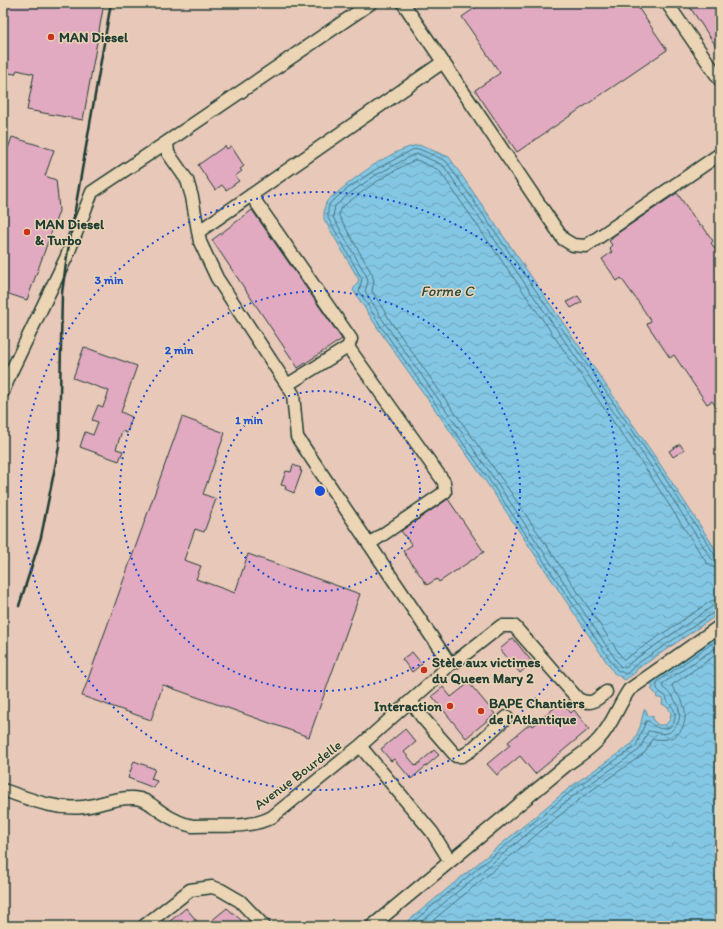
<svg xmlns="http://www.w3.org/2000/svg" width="723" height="929" viewBox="0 0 723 929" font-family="Itim,sans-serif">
  <defs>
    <pattern id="water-waves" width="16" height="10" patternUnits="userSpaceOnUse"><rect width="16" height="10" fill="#84c7e5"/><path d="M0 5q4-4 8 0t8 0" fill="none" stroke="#6ba3ba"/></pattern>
  </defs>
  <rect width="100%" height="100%" fill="#ebd5b4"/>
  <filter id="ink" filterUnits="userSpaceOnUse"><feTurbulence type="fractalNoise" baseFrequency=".025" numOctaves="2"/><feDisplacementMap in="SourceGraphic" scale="8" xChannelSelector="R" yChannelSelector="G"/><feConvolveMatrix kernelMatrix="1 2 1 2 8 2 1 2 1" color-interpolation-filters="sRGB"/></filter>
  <g filter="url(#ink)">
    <!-- built -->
    <path fill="#e8c8b8" d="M 3,3 L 720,3 L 720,634 L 650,681 L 653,685 L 657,698 L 661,698 L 665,705 L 668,707 L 671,713 L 670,720 L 665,725 L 658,725 L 653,720 L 652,716 L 648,717 L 647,715 L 644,710 L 640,727 L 633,743 L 573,785 L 402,926 L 3,926 Z"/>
    <!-- water -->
    <path fill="url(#water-waves)" stroke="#5c909e" d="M 419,145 L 449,157 L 656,458 L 720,556 L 720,613 L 636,670 L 636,672 L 625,680 L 614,673 L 491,489 L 379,330 L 353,290 L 359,280 L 324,219 C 324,213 324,206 327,201 C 329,198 334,195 337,193 C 356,176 394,148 419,145 Z
      M 720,634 L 720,926 L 402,926 L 573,785 L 633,743 L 640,727 L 644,710 L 646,710 L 648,716 L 653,716 L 653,720 L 658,725 L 665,725 L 670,720 L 671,713 L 668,707 L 662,704 L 663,700 L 661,698 L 657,698 L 656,694 L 651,689 L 653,688 L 650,682 Z"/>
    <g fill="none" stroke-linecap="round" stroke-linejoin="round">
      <!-- shore -->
      <path stroke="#47747b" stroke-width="1" d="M 720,558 L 715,555 L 653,460 L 446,161 L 419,149 L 412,150 L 373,171 L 346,190 L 330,203 L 328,209 L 328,218 L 362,279 L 359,291 L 382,328 L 494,487 L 617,670 L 626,674 L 631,670 L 634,666 L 716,611 L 720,610
        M 720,563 L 715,562 L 711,558 L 649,463 L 443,165 L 418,154 L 413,155 L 376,175 L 349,194 L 335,206 L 333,217 L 367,277 L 368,282 L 365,291 L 386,325 L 498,484 L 620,666 L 626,668 L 631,662 L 713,606 L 720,605
        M 720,569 L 712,567 L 706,562 L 644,466 L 439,170 L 417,160 L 415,160 C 388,173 363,190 340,209 L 339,216 L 372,274 L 374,281 L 372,291 L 391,322 L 503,481 L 623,659 L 625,659 L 711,601 L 720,599
        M 408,926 L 575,788 L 636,746 L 646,721 L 649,721 C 656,731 673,733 675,717 C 676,708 670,706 667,700 C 666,697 667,697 664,695 C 661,693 659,692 657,688 C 657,688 657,682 657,682 L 720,638
        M 416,926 L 578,792 L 639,750 L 641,747 L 648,731 C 654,731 660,735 667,733 C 670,733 672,730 674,728 C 687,716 675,695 663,688 L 662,684 L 720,645
        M 426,926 L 582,797 L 642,755 L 646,751 L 652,739 C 656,739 662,740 667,739 C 685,736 689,715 682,701 C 679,695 673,691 672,685 L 720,652"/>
    </g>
    <!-- building -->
    <path fill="#e1aac1" stroke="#1f3d34" d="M 3,3 L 104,3 L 83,120 L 27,110 L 34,74 L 17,70 L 15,74 L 3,72 Z
      M 482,3 L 635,3 L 667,50 L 517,152 L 475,90 L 500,73 L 462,17 Z
      M 687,3 L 720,3 L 720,52 Z
      M 12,137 L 54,150 L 45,176 L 56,180 L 58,198 L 59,211 L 27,300 L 3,292 L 3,163 Z
      M 225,146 L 227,149 L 231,146 L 244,166 L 240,169 L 242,171 L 235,176 L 239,181 L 226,190 L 222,185 L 215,190 L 198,165 Z
      M 677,193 L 700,226 L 702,225 L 713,241 L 711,243 L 720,256 L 720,413 L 712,401 L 707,404 L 674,355 L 670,358 L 647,324 L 651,321 L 639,303 L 621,278 L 617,281 L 602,259 L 612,252 L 610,249 L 611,248 L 610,247 L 612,245 L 609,241 L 613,238 L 612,237 Z
      M 252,210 L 342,339 L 298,368 L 212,240 Z
      M 578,296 L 582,302 L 571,308 L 567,302 Z
      M 84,347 L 137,366 L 121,412 L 132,417 L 127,433 L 122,431 L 116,449 L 123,451 L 119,461 L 80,447 L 85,432 L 93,435 L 98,422 L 92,420 L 98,405 L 103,407 L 109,391 L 73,378 Z
      M 182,417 L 225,433 L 203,494 L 216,499 L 204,532 L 195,529 L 184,560 L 201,566 L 196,579 L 235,593 L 248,554 L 360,594 L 309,737 L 163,685 L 151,720 L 82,696 Z
      M 680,444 L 684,450 L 673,457 L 669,451 Z
      M 293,465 L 301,468 L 300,471 L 302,471 L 294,493 L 285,489 L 286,486 L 281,485 L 286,471 L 291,472 Z
      M 448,499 L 484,552 L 439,582 L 437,579 L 427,585 L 403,551 L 412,545 L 401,531 Z
      M 513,638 L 532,662 L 520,673 L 500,649 Z
      M 412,652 L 422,664 L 412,672 L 402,659 Z
      M 469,683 L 495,714 L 466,738 L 432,696 L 443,687 L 451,697 Z
      M 559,704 L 564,705 L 571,713 L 574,710 L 589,729 L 535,774 L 520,756 L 497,775 L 487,764 L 510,745 L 508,742 L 531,723 L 533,726 Z
      M 405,729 L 416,742 L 404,752 L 416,766 L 434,750 L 439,755 L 411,779 L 394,759 L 391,761 L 381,749 Z
      M 134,761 L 155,769 L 151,779 L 157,781 L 154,788 L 128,778 Z
      M 186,908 L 201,926 L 164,926 Z
      M 227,908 L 248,926 L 205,926 Z"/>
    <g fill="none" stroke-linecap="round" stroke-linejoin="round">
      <defs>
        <path id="minor" d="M 403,3 L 563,239 L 573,245 L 586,246 L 720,154
          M 667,3 L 720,80
          M 251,195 L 351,339 L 348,347 L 287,385
          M 198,232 L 443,62
          M 348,347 L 444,482 L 445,492 L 369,544
          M 3,392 L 11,372 L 67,256 L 92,192 L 167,142
          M 450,664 L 455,662 L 501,626 L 514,626 L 578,699 C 592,706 596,700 606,692
          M 411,701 L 422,717 L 456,756 L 462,756 L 470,751 L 507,717
          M 360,746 L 432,832 L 450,861
          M 3,790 C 30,799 54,810 83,807 C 100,805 115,797 133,798 C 148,799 152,806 163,813 C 172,819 182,824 193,826 C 218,825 250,829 272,817 L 360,746 L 436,678 L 450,664 L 297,437 L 293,394 L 217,278 L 200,242 L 192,197 L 187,180 L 168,153 L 167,142 L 371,3
          M 144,926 L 190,890 L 212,887 L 221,890 L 240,901 L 264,926
          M 372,926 L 569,763 C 579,756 592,748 599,739 C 612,725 618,706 629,690 L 720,626"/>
      </defs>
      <!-- minor casing -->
      <use href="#minor" stroke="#1f3d34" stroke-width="15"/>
      <!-- minor -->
      <use href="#minor" stroke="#ebd5b4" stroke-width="12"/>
      <!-- rail -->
      <path stroke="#1f3d34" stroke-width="2.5" d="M 19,606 L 41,537 L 59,447 L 62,293 L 67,256 L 111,3"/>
    </g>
  </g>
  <!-- distance rings -->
  <g fill="none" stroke="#1d4ed8" stroke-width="2" stroke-dasharray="2 4">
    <circle cx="320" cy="491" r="100"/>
    <circle cx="320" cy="491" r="200"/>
    <circle cx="320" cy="491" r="299"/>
  </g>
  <!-- markers -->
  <g fill="#c8321e" stroke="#ebd5b4" stroke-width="1.5">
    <circle cx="51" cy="37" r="4"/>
    <circle cx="27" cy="232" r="4"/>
    <circle cx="424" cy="670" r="4"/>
    <circle cx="450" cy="706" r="4"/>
    <circle cx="481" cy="711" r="4"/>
  </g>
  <g text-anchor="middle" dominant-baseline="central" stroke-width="3" stroke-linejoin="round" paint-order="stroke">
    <!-- poi labels -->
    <g font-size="14" font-weight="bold" fill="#1f3d34" stroke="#ebd5b4" text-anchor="start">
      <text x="59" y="37">MAN Diesel</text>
      <text x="35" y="224">MAN Diesel<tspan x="35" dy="16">&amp; Turbo</tspan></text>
      <text x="432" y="662">Stèle aux victimes<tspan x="432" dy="16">du Queen Mary 2</tspan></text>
      <text x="489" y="703">BAPE Chantiers<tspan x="489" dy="16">de l'Atlantique</tspan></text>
      <text x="442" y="706" text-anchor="end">Interaction</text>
    </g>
    <!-- street labels -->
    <g font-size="14" fill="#1f3d34" stroke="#ebd5b4">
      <text transform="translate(298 775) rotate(-37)">Avenue Bourdelle</text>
    </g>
    <!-- water labels -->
    <g font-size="15" font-style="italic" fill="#294b46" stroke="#ebd5b4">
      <text x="447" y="291">Forme C</text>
    </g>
  </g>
  <circle cx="320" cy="491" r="6" fill="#1d4ed8" stroke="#ebd5b4" stroke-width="2"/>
  <g font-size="12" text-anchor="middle" font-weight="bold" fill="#1d4ed8" stroke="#ebd5b4" stroke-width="3" stroke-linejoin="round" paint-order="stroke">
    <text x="109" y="284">3 min</text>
    <text x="179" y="354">2 min</text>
    <text x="249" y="424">1 min</text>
  </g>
  <!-- margin -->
  <rect width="723" height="929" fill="none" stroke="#ebd5b4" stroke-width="16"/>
  <rect x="8" y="8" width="707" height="913" fill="none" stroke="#1f3d34" stroke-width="1.5" filter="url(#ink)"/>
</svg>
